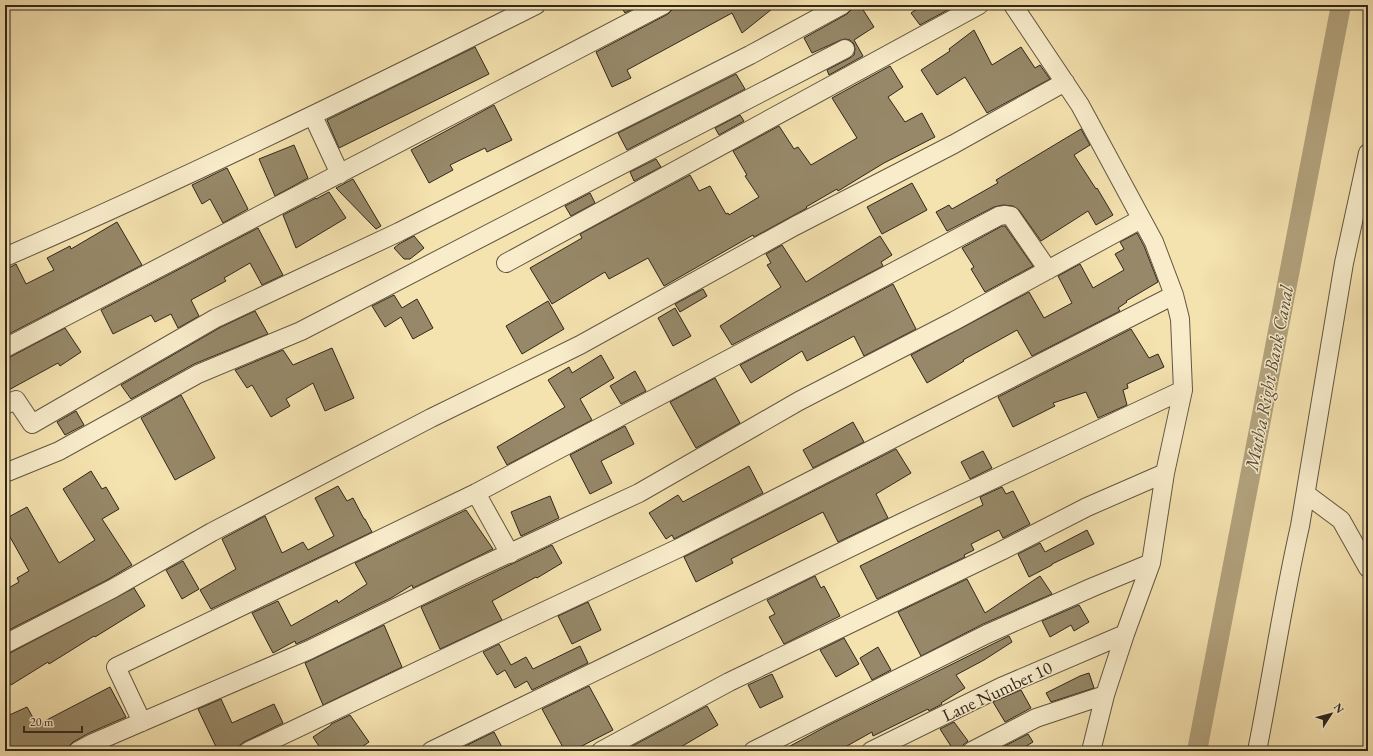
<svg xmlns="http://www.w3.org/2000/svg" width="1373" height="756" viewBox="0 0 1373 756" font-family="'EB Garamond',serif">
  <rect width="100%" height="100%" fill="#f4e2af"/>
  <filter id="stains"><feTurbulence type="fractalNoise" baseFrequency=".005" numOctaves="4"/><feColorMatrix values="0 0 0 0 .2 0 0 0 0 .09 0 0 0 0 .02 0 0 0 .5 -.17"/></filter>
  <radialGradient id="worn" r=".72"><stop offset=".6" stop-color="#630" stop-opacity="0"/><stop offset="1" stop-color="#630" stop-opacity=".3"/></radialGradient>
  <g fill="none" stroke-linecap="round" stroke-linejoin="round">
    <!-- canal -->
    <path stroke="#b2a27d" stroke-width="20" d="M 1197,751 L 1341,5"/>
  </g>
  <!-- building -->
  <path fill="#968868" stroke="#31271c" d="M 620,5 L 640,5 L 625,13 Z
    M 673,5 L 777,5 L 742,33 L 732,13 L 627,70 L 631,78 L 612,87 L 596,52 L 668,14 L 672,10 Z
    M 852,5 L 860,5 L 874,27 L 854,40 L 863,56 L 829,75 L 827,70 L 850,58 L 854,55 L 855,49 L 854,44 L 850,40 L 845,39 L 841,40 L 812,53 L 804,38 L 847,14 L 851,10 Z
    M 923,5 L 957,5 L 920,25 L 911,13 Z
    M 974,30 L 992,65 L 1021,47 L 1035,68 L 1040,65 L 1050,79 L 987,113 L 965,77 L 937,95 L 921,70 L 950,51 L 949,49 Z
    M 475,47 L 489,74 L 339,148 L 327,120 Z
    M 890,66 L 903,87 L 888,97 L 905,122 L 922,113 L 935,137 L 884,163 L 838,191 L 837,189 L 806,207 L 807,208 L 754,237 L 753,235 L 664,286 L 648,258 L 609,279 L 605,272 L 552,304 L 530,268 L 582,238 L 580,234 L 690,175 L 699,191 L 710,186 L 726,214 L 728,213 L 729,215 L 759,197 L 745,176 L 747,175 L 733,151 L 779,126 L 794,149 L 798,147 L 811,165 L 857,138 L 832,98 Z
    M 736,74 L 745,89 L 627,150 L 618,133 Z
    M 494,105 L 512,140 L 487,152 L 485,148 L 450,165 L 453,170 L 429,183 L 411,150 Z
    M 740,115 L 744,121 L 719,135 L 715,128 Z
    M 1081,129 L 1090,145 L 1074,155 L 1096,189 L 1097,188 L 1113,215 L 1096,225 L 1088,211 L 1041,241 L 1019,210 L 1013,206 L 1003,205 L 994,207 L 947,231 L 936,212 L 949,205 L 952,209 L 998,183 L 996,180 Z
    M 294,145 L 308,178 L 275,196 L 259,159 Z
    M 656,159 L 661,167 L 634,181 L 630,172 Z
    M 227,168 L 248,209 L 223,223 L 210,199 L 202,204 L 192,185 Z
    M 353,179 L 381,226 L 376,229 L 336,188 Z
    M 912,183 L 927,210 L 882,234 L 867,207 Z
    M 329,192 L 346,218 L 296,248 L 283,215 L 316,198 L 316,199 Z
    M 590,193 L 595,203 L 571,216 L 565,206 Z
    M 117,222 L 142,265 L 5,336 L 5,270 L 16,264 L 26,284 L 54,270 L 47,258 L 70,246 L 71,249 Z
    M 1002,226 L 1005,226 L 1033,266 L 985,292 L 971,269 L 974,267 L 962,248 Z
    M 258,228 L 283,275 L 262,285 L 250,263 L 224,278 L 226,281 L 191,300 L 199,316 L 178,328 L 171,314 L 155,322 L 151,315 L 113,334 L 101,310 Z
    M 1137,233 L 1144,246 L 1158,282 L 1126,301 L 1127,302 L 1118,308 L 1120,311 L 1032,356 L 1017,330 L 963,360 L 964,361 L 927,383 L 911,355 L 1029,292 L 1044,318 L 1072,303 L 1058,276 L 1080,264 L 1093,288 L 1124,270 L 1115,254 L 1124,249 L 1120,242 Z
    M 414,236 L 424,248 L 410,259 L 404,259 L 394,248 L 399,244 Z
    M 880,236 L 892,255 L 881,262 L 883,266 L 732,345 L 720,326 L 781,287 L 767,265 L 771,263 L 766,254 L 782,245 L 806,282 Z
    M 893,284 L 916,329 L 864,356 L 854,336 L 807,361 L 802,351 L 751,383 L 740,365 Z
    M 703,289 L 707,296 L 680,312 L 675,304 Z
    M 394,295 L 402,308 L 417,299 L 433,328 L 413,339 L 401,317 L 385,327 L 372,306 Z
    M 548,301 L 564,329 L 522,354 L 506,326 Z
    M 675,308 L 691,336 L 673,346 L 658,318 Z
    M 255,311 L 268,334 L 194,364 L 131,399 L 121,385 L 221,327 Z
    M 65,328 L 81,352 L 60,366 L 58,363 L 5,392 L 5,358 L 10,357 Z
    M 1131,329 L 1149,358 L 1158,354 L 1164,367 L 1127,384 L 1128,388 L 1123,390 L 1127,405 L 1098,418 L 1086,392 L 1053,403 L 1055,406 L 1013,427 L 998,397 Z
    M 332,348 L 354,398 L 325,411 L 313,383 L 286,399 L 290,406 L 271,417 L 252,385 L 247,388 L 235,370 L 283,350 L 293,365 Z
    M 601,355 L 614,378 L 580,399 L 592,420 L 507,465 L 497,447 L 565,407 L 548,380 L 569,367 L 572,373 Z
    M 635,371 L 646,391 L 621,404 L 610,386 Z
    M 715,378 L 740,423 L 696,448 L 670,402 Z
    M 181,395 L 215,458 L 175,480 L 141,418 Z
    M 76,411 L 84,425 L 65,435 L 57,422 Z
    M 853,422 L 864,442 L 813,468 L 803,450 Z
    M 625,426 L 634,444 L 601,461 L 612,483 L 590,494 L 570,455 Z
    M 896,449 L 911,473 L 876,494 L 888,518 L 838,542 L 823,512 L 731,559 L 733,563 L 696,582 L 684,557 Z
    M 983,451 L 992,468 L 970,479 L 961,462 Z
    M 749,466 L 763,493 L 674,539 L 672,535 L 666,539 L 649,513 L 678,495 L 683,502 Z
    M 91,471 L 102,489 L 106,487 L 119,509 L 102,519 L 132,565 L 107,580 L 5,632 L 5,590 L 19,582 L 17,578 L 29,571 L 5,528 L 5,519 L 27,507 L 59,563 L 95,540 L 63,489 Z
    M 338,486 L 347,501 L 353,498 L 364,519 L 365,519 L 372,532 L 211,609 L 200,590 L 236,569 L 222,539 L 265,516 L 282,553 L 303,542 L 308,550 L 334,536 L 315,498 Z
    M 1002,487 L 1006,494 L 1013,491 L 1030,524 L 1003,538 L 999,530 L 971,544 L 974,550 L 964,555 L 965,557 L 877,599 L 860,566 L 983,505 L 980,497 Z
    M 550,496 L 559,518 L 521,536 L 511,512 Z
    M 466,510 L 493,549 L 413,588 L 412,585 L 391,598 L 305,640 L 296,644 L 295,641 L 273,653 L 252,613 L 278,601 L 291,626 L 337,600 L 338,603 L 367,584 L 355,563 Z
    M 1087,530 L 1094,544 L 1052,564 L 1052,565 L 1029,577 L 1018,554 L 1040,543 L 1045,552 Z
    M 552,545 L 562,563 L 537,578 L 536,577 L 492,601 L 502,620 L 440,649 L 421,607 Z
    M 183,561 L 199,589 L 182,599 L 166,570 Z
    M 815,576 L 821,588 L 824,586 L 840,616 L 784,644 L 769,617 L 775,614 L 767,600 Z
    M 1040,576 L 1052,594 L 983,624 L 921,656 L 898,612 L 967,579 L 985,613 Z
    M 134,588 L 145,606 L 95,637 L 94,636 L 49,664 L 48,662 L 11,685 L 5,675 L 5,654 L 10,653 Z
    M 588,602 L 601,630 L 572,644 L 558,616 Z
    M 1079,605 L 1089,622 L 1074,631 L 1071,625 L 1050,637 L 1042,621 Z
    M 384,625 L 402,667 L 323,705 L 305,663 Z
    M 1009,636 L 1012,642 L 984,660 L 956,675 L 965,688 L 941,703 L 942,704 L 929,711 L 928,709 L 873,736 L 872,732 L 838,751 L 781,751 L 827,726 Z
    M 844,638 L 859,664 L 836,677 L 820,650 Z
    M 499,644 L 511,665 L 526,657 L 533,669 L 580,646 L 588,663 L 532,690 L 527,681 L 515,688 L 505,670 L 497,675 L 483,652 Z
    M 878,647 L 891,670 L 872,680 L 860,658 Z
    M 1089,673 L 1094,688 L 1051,702 L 1046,693 L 1080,676 Z
    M 772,674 L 783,697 L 760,708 L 748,685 Z
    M 589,686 L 613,730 L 572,751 L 565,751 L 542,709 Z
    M 110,687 L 126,717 L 89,733 L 73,742 L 69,746 L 68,751 L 5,751 L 5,717 L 27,707 L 37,725 Z
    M 1021,690 L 1031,708 L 1005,722 L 993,702 Z
    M 221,699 L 232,723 L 274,704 L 283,723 L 244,742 L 240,745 L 239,751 L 218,751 L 198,709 Z
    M 707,706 L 718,725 L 674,751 L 623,751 Z
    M 350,715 L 369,742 L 356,751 L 322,751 L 313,737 L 331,725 L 331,724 Z
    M 954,722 L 968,741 L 963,745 L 962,751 L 954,751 L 940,729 Z
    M 494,732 L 504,751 L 455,751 Z
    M 1028,734 L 1033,742 L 1018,751 L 995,751 Z"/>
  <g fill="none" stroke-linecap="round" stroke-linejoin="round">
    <defs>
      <path id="street" d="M 1013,5 L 1080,105 L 1154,242 L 1174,295 L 1180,319 L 1183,390 L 1165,473 L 1151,563 L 1125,634 L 1105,695 L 1091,751
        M 313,116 L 340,174
        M 5,257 C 185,179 361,93 536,5
        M 506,263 L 979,5
        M 5,348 L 663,5
        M 5,405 L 16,400 L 32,424 L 216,318 L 399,232 L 750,55 L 842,5
        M 5,473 L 59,451 L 198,374 L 301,331 L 845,49
        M 476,493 L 510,554
        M 1306,494 L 1341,520 L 1368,568
        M 5,644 L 112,589 L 212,532 L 431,418 L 580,345 L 795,226 L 954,144 L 1065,82
        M 142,722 L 116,667 L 476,493 L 999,216 L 1005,215 L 1011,216 L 1048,270
        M 78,751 L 93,743 L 309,650 L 471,571 L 639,493 L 799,401 L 954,321 L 1141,219
        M 249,751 L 500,632 L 679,548 L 1174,295
        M 431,751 L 903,522 L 1183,390
        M 601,751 L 729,682 L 1001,551 L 1087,507 L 1165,473
        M 753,751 L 987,634 L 1093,587 L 1151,563
        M 871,751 L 1001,687 L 1125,634
        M 972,751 L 1036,718 L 1105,695
        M 1257,751 C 1272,676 1283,600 1300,526 L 1344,263 L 1368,153"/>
    </defs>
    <!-- street casing -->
    <use href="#street" stroke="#625641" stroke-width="20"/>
    <!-- street -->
    <use href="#street" stroke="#f8eccb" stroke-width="18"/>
  </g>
  <g text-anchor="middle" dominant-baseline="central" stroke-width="3" stroke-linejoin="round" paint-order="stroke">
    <!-- street labels -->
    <g font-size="18" fill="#31271c" stroke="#f8eccb">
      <text transform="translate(997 691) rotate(-25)">Lane Number 10</text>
    </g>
    <!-- water labels -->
    <g font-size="19" font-style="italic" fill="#584c39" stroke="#f8eccb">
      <text transform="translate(1269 378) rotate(-79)">Mutha Right Bank Canal</text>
    </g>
  </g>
  <!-- margin -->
  <rect width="1373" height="756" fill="none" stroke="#f4e2af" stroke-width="20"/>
  <rect x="6" y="6" width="1361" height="744" fill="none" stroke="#31271c" stroke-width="2"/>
  <rect x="10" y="10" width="1353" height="736" fill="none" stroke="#31271c"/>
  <!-- north arrow -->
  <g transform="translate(1331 714) rotate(54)" stroke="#f8eccb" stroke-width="3" paint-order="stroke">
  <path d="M0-3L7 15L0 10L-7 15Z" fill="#31271c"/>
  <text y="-6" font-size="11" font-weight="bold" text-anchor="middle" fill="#31271c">N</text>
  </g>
  <!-- scale -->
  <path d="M24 726v6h58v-6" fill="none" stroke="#31271c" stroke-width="2"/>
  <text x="30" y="726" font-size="12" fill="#31271c" stroke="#f8eccb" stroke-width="3" paint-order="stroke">20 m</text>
  <rect width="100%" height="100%" filter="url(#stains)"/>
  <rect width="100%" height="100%" fill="url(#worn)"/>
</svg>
